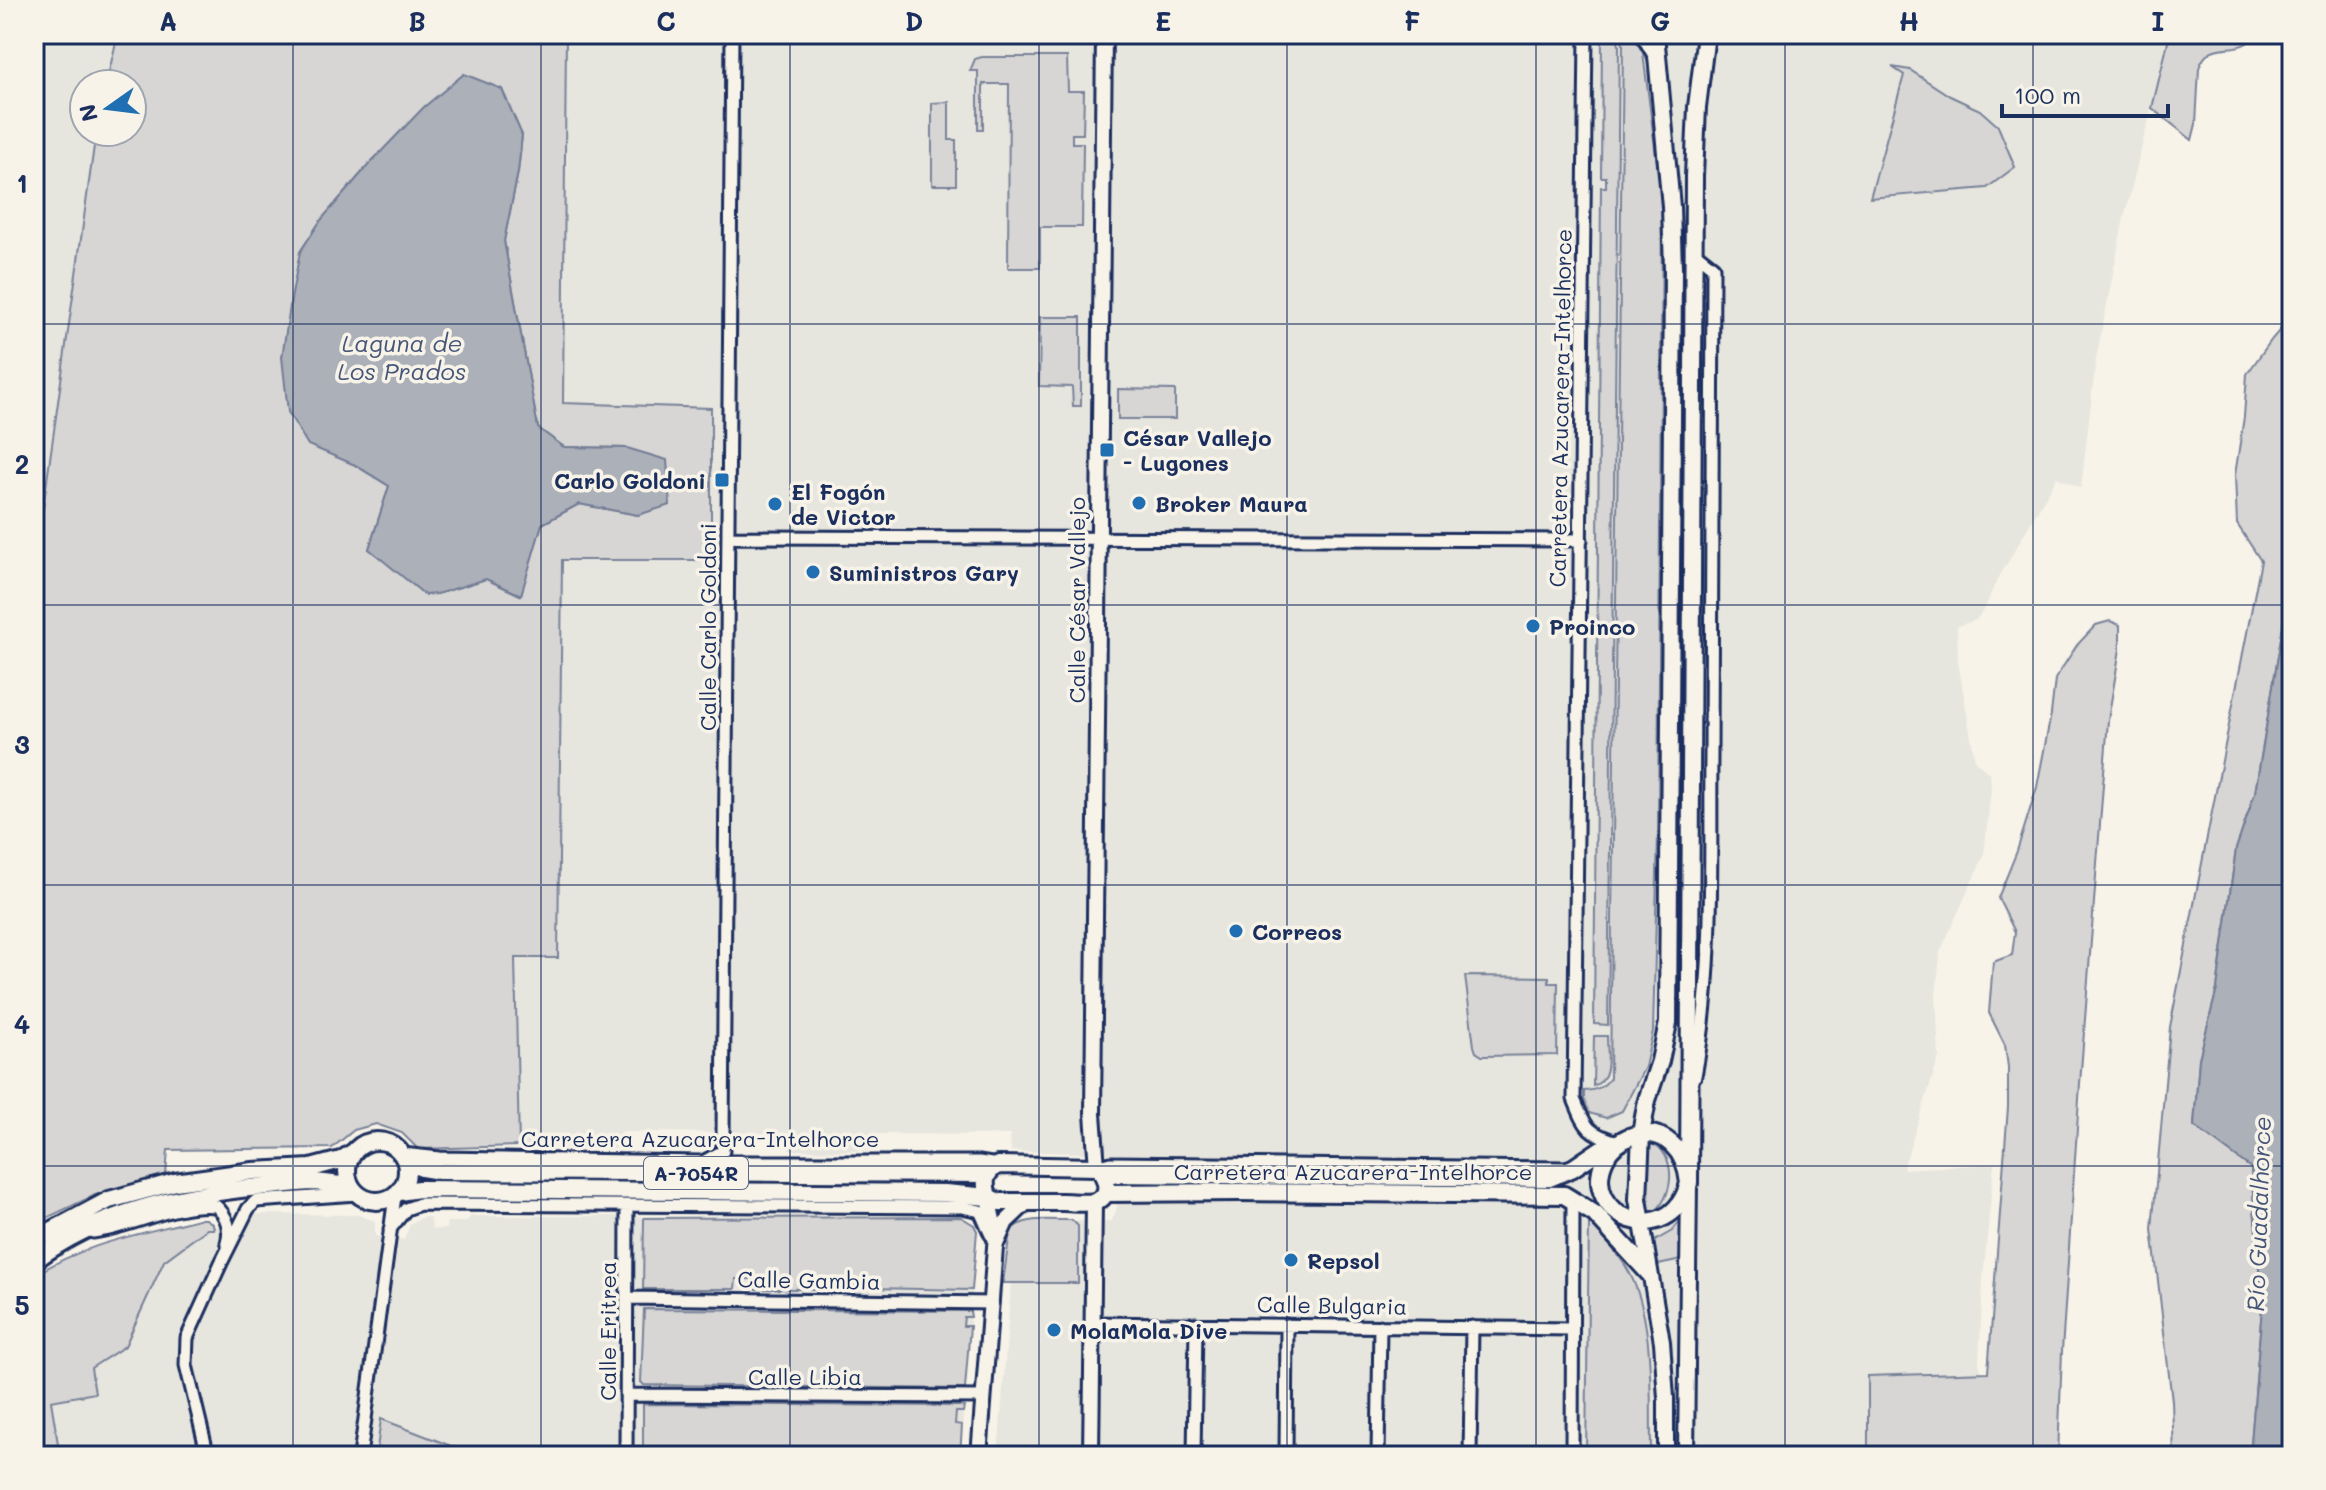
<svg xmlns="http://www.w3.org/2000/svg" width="2326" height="1490" viewBox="0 0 2326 1490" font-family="Mali,sans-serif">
  <rect width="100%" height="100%" fill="#f7f3e8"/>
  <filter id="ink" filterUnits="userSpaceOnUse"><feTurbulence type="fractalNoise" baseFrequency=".0125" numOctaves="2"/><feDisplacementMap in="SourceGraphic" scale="16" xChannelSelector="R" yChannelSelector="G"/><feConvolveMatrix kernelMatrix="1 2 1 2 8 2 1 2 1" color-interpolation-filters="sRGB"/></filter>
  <g filter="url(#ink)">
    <!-- built -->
    <path fill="#e6e5de" d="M 34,34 L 118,34 L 106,84 L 84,84 L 84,132 L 96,132 L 41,523 L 34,609 Z
      M 566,34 L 2170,34 L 2123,222 L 2096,359 L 2081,488 L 2057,477 L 1994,586 L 1986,606 L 1976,620 L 1957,626 L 1958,662 L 1975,761 L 1990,774 L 1991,789 L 1984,855 L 1940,952 L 1936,997 L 1939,1057 L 1903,1169 L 1994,1164 L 1983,1279 L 1979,1361 L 1981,1372 L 1979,1456 L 998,1456 L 1011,1283 L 1003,1283 L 1010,1231 L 1013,1227 L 1023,1221 L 1112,1221 L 1117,1207 L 1118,1154 L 1011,1151 L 1010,1135 L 1003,1135 L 875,1134 L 874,1151 L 789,1150 L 788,1133 L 620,1132 L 619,1149 L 519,1146 L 515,958 L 558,957 L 562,559 L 711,560 L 711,408 L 563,404 Z
      M 259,1214 L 358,1215 L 375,1221 L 375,1236 L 404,1240 L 410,1224 L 423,1217 L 428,1217 L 431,1221 L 432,1229 L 446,1229 L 447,1222 L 466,1222 L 471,1216 L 961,1217 L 974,1225 L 977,1231 L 960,1456 L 60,1456 L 51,1401 L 95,1393 L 91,1368 L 125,1346 L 164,1261 L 207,1229 Z"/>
    <!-- green -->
    <path fill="#d7d6d4" stroke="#798299" stroke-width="2" fill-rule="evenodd" d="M 118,34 L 566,34 L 563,403 L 711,408 L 711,560 L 562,560 L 558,958 L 515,958 L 519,1146 L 418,1149 L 402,1133 L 376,1124 L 354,1130 L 332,1148 L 168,1150 L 166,1175 L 95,1195 L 34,1224 L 34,609 L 41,523 L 96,132 L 132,132 L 132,84 L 106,84 ZM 522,135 L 518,172 L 504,241 L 538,428 L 564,447 L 627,448 L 638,515 L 579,504 L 542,524 L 520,595 L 486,579 L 437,594 L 369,549 L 389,486 L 355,465 L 300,252 L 321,220 L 372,161 Z
      M 1602,34 L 1616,34 L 1619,45 L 1608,1025 L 1594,1024 L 1601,187 L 1606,187 L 1606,177 L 1601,177 Z
      M 1621,34 L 1632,34 L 1643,53 L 1662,203 L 1658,834 L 1653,1031 L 1645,1067 L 1622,1111 L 1606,1118 L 1589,1113 L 1584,1099 L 1584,1091 C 1596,1090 1603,1088 1610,1078 L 1623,45 Z
      M 2170,34 L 2249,34 L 2247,43 C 2228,54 2210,39 2199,68 L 2196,124 L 2192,140 L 2152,108 Z
      M 982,57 L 1067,57 L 1068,91 L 1084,91 L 1083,134 L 1072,134 L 1072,143 L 1083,143 L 1082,227 L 1040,227 L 1040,268 L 1008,268 L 1009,84 L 983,84 L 983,129 L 978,129 L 978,71 L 970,71 L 975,59 Z
      M 1892,67 L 1910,70 L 1950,96 L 1980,110 L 1998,126 L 2015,167 L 1987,188 L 1870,198 L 1904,75 Z
      M 949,102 L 949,140 L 956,140 L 956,185 L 932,185 L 932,103 Z
      M 2292,316 L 2292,573 L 2255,793 L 2236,849 L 2217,989 L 2199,1059 L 2194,1125 L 2251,1168 L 2262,1307 L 2250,1456 L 2174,1456 L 2172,1401 L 2152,1229 L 2170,1027 L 2261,561 L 2237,524 L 2235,475 L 2244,417 L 2247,374 L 2272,339 Z
      M 1040,317 L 1081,317 L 1081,406 L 1073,406 L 1072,387 L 1039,386 Z
      M 1118,389 L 1175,390 L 1175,419 L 1118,419 Z
      M 2110,621 L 2120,625 L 2120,649 L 2108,720 L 2080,1084 L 2062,1351 L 2058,1456 L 1868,1456 L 1868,1376 L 1988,1372 L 2008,1107 L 2008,1067 L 2005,1045 L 1989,1013 L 1993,962 L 2012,955 L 2015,932 L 1998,898 L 2017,851 L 2037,787 L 2051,714 L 2055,679 L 2077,645 L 2096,625 Z
      M 1465,976 L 1549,977 L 1549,983 L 1558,983 L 1557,1055 L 1482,1056 L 1476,1052 L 1474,1046 Z
      M 1594,1036 L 1607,1036 C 1607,1055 1613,1079 1593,1086 Z
      M 1649,1139 C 1679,1158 1675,1196 1650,1217 L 1647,1176 Z
      M 961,1217 L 974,1225 L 977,1231 L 972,1290 L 870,1288 L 870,1280 L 855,1280 L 855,1289 L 756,1289 L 755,1279 L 736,1279 L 735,1289 L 643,1289 L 644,1218 Z
      M 198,1219 L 206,1219 L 213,1224 L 214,1229 L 207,1229 L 164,1261 L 125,1346 L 91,1368 L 95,1393 L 51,1401 L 60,1456 L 34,1456 L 34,1276 C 83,1243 142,1234 198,1219 Z
      M 1072,1220 L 1078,1226 L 1078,1283 L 1003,1283 L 1010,1231 C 1024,1215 1052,1221 1072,1220 Z
      M 1681,1220 L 1681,1258 L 1677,1261 L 1658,1265 L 1653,1242 L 1672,1231 Z
      M 1589,1222 C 1601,1236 1615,1250 1625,1265 C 1656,1313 1650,1400 1651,1456 L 1586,1456 Z
      M 644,1309 L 970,1311 L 971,1317 L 964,1317 L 963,1326 L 970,1326 L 965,1389 L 644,1385 L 641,1382 Z
      M 643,1404 L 960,1406 L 964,1407 L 963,1412 L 956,1412 L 955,1424 L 962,1425 L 960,1456 L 643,1456 Z
      M 381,1419 L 477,1456 L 403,1456 L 382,1448 L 380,1456 L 376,1456 Z"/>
    <!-- water -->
    <path fill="#acb0b9" stroke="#727c95" stroke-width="2" d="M 464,74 L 502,89 L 522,135 L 518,172 L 504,241 L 538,428 L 564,447 L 627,448 L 667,460 L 670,505 L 638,515 L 579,504 L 542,524 L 521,595 L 486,579 L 437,594 L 425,595 L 369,549 L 389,486 L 355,465 L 308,445 L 288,412 L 282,357 L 292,294 L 300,252 L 321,220 L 372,161 L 424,107 Z
      M 2292,573 L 2292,1456 L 2250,1456 L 2262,1307 L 2251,1168 L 2194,1126 L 2199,1059 L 2217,989 L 2236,849 L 2255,793 Z"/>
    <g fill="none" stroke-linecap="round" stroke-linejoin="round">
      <defs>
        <path id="minor" d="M 1586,34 L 1574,1099 C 1586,1128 1587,1133 1618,1142
          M 1694,252 L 1713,267 C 1713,430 1712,592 1711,754 C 1710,861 1715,971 1695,1076
          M 728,537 L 1581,540
          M 402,1154 L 440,1158 L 703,1162 L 979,1162 L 998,1165
          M 703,1162 L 723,1151 L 723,1136 L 732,34
          M 1097,1167 L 1110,1163 L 1568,1168
          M 390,1229 L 406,1209 L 420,1204 L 962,1207 L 980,1211 L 991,1235
          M 93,1232 C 134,1227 174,1202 216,1206 C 227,1216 231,1229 227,1243
          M 627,1298 L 992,1303
          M 1092,1323 L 1571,1329
          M 626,1395 L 984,1397
          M 208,1456 L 186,1365 L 187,1338 L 221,1263 L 248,1209 L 256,1201 L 357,1194
          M 360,1456 L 395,1196
          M 626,1456 L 627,1206
          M 1194,1456 L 1196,1324
          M 1286,1456 L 1287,1325
          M 1378,1456 L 1380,1326
          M 1470,1456 L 1472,1327
          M 1572,1456 L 1573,1201"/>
        <path id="tertiary" d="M 1097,1167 L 1093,1114 L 1104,34
          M 1642,1223 L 1662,1342 L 1666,1398 L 1666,1456
          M 997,1242 L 1006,1222 L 1027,1202
          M 979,1456 L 996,1234 L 988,1197
          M 1091,1456 L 1094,1202
          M 1686,1456 L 1689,1184"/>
        <path id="secondary" d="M 1643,34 L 1656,56"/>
        <path id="primary" d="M347 1171a30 30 0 1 1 60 0a30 30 0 1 1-60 0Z
          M 406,1162 L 422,1168 L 440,1171 L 987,1174
          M 1105,1174 L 1549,1178 L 1573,1168 L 1601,1149 L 1613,1145
          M 1689,1183 C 1686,1152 1665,1126 1632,1136 C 1620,1140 1610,1148 1605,1159 C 1578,1216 1670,1254 1689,1183 L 1694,176 L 1697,107 L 1706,34
          M 399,1192 L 419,1189 L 945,1193 L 988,1197 L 999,1202 C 1020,1202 1041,1202 1062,1202 C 1072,1202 1084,1204 1094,1202 C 1113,1197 1107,1177 1097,1167 L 998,1165 C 984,1173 984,1182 988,1197
          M 1105,1193 L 1240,1192 L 1564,1195 L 1595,1214 L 1649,1273
          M 1642,1223 L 1638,1199 L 1641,1134 L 1647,1100 L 1660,1061 L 1668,1023 L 1673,269 L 1671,207 L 1655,34
          M 34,1240 L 109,1200 L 175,1182 L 253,1171 L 311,1168 L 341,1160 L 352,1153
          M 34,1261 C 98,1212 180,1195 259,1187 C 277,1186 296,1182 314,1182 C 326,1183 339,1185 351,1186"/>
      </defs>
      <!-- minor casing -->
      <use href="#minor" stroke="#1b2f5e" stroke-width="17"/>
      <!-- tertiary casing -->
      <use href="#tertiary" stroke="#1b2f5e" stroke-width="20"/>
      <!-- secondary casing -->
      <use href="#secondary" stroke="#1b2f5e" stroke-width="20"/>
      <!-- primary casing -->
      <use href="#primary" stroke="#1b2f5e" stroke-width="22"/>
      <!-- minor -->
      <use href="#minor" stroke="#f7f3e8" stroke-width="11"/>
      <!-- tertiary -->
      <use href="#tertiary" stroke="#f7f3e8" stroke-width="14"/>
      <!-- secondary -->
      <use href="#secondary" stroke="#f7f3e8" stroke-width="14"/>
      <!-- primary -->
      <use href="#primary" stroke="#f7f3e8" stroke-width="16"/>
      <defs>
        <path id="rail" d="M 34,184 L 41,34"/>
      </defs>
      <!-- rail casing -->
      <use href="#rail" stroke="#1b2f5e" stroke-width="6"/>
      <!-- rail -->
      <use href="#rail" stroke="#f7f3e8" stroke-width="3" stroke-dasharray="9" stroke-linecap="butt"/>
    </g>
  </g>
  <!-- grid -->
  <path fill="none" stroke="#1b2f5e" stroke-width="2" stroke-opacity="0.55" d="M 293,34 L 293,1456M 541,34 L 541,1456M 790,34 L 790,1456M 1039,34 L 1039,1456M 1287,34 L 1287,1456M 1536,34 L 1536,1456M 1785,34 L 1785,1456M 2033,34 L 2033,1456M 34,324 L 2292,324M 34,605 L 2292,605M 34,885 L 2292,885M 34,1166 L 2292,1166"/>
  <!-- markers -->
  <g fill="#1f6fb2" stroke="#f7f3e8" stroke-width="3">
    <rect x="1099" y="442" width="16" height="16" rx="4"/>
    <rect x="714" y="472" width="16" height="16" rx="4"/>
    <circle cx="1139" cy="503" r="8"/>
    <circle cx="775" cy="504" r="8"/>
    <circle cx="813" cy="572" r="8"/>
    <circle cx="1533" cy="626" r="8"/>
    <circle cx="1236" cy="931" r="8"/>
    <circle cx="1291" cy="1260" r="8"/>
    <circle cx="1054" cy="1330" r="8"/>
  </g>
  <g text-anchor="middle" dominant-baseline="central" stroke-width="7" stroke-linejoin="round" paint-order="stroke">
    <!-- shield labels -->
    <rect fill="#f7f3e8" stroke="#5d6a87" stroke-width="2" x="644" y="1157" width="104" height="32" rx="6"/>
    <g font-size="20" font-weight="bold" fill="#1b2f5e">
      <text x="696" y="1173">A-7054R</text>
    </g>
    <!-- street labels -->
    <g font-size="22" fill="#1b2f5e" stroke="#f7f3e8">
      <text transform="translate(1560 408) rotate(-89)">Carretera Azucarera-Intelhorce</text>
      <text transform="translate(1076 600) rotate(-90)">Calle César Vallejo</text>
      <text transform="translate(707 627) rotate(-90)">Calle Carlo Goldoni</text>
      <text x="700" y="1138">Carretera Azucarera-Intelhorce</text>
      <text x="1353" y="1171">Carretera Azucarera-Intelhorce</text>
      <text transform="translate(809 1280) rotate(1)">Calle Gambia</text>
      <text transform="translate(1332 1305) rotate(1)">Calle Bulgaria</text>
      <text transform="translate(607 1331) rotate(-90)">Calle Eritrea</text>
      <text x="805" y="1376">Calle Libia</text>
    </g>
    <!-- poi labels -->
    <g font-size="22" font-weight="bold" fill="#1b2f5e" stroke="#f7f3e8" text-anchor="start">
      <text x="1123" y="437">César Vallejo<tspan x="1123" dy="25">- Lugones</tspan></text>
      <text x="706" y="480" text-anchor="end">Carlo Goldoni</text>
      <text x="791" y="491">El Fogón<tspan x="791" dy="25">de Victor</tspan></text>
      <text x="1155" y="503">Broker Maura</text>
      <text x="829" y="572">Suministros Gary</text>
      <text x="1549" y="626">Proinco</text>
      <text x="1252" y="931">Correos</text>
      <text x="1307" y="1260">Repsol</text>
      <text x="1070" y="1330">MolaMola Dive</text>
    </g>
    <!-- water labels -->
    <g font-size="24" font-style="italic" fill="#465679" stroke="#f7f3e8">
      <text x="402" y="342">Laguna de<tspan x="402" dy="28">Los Prados</tspan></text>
      <text transform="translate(2258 1214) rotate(-88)">Río Guadalhorce</text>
    </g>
  </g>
  <!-- margin -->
  <rect width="2326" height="1490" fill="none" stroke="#f7f3e8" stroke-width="88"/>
  <!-- north arrow -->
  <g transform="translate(108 108) rotate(256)"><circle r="38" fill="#f7f3e8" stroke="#9fa5b1" stroke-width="2"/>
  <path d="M0-6L14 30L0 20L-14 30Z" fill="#1f6fb2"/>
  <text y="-12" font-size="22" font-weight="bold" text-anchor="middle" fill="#1b2f5e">N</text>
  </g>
  <!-- scale -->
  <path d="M2002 104v12h166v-12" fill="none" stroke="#1b2f5e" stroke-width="4"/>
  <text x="2014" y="104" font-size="24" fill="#1b2f5e" stroke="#f7f3e8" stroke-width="6" paint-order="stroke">100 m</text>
  <rect x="44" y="44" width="2238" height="1402" fill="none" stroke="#1b2f5e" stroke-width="3"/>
  <g font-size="26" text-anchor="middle" font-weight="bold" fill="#1b2f5e">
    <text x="168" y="31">A</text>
    <text x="417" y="31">B</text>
    <text x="666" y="31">C</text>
    <text x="914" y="31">D</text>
    <text x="1163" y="31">E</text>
    <text x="1412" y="31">F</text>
    <text x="1660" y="31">G</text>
    <text x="1909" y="31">H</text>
    <text x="2158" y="31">I</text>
    <text x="22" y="193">1</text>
    <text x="22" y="474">2</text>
    <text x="22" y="754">3</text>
    <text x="22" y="1034">4</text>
    <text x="22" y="1315">5</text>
  </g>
</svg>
